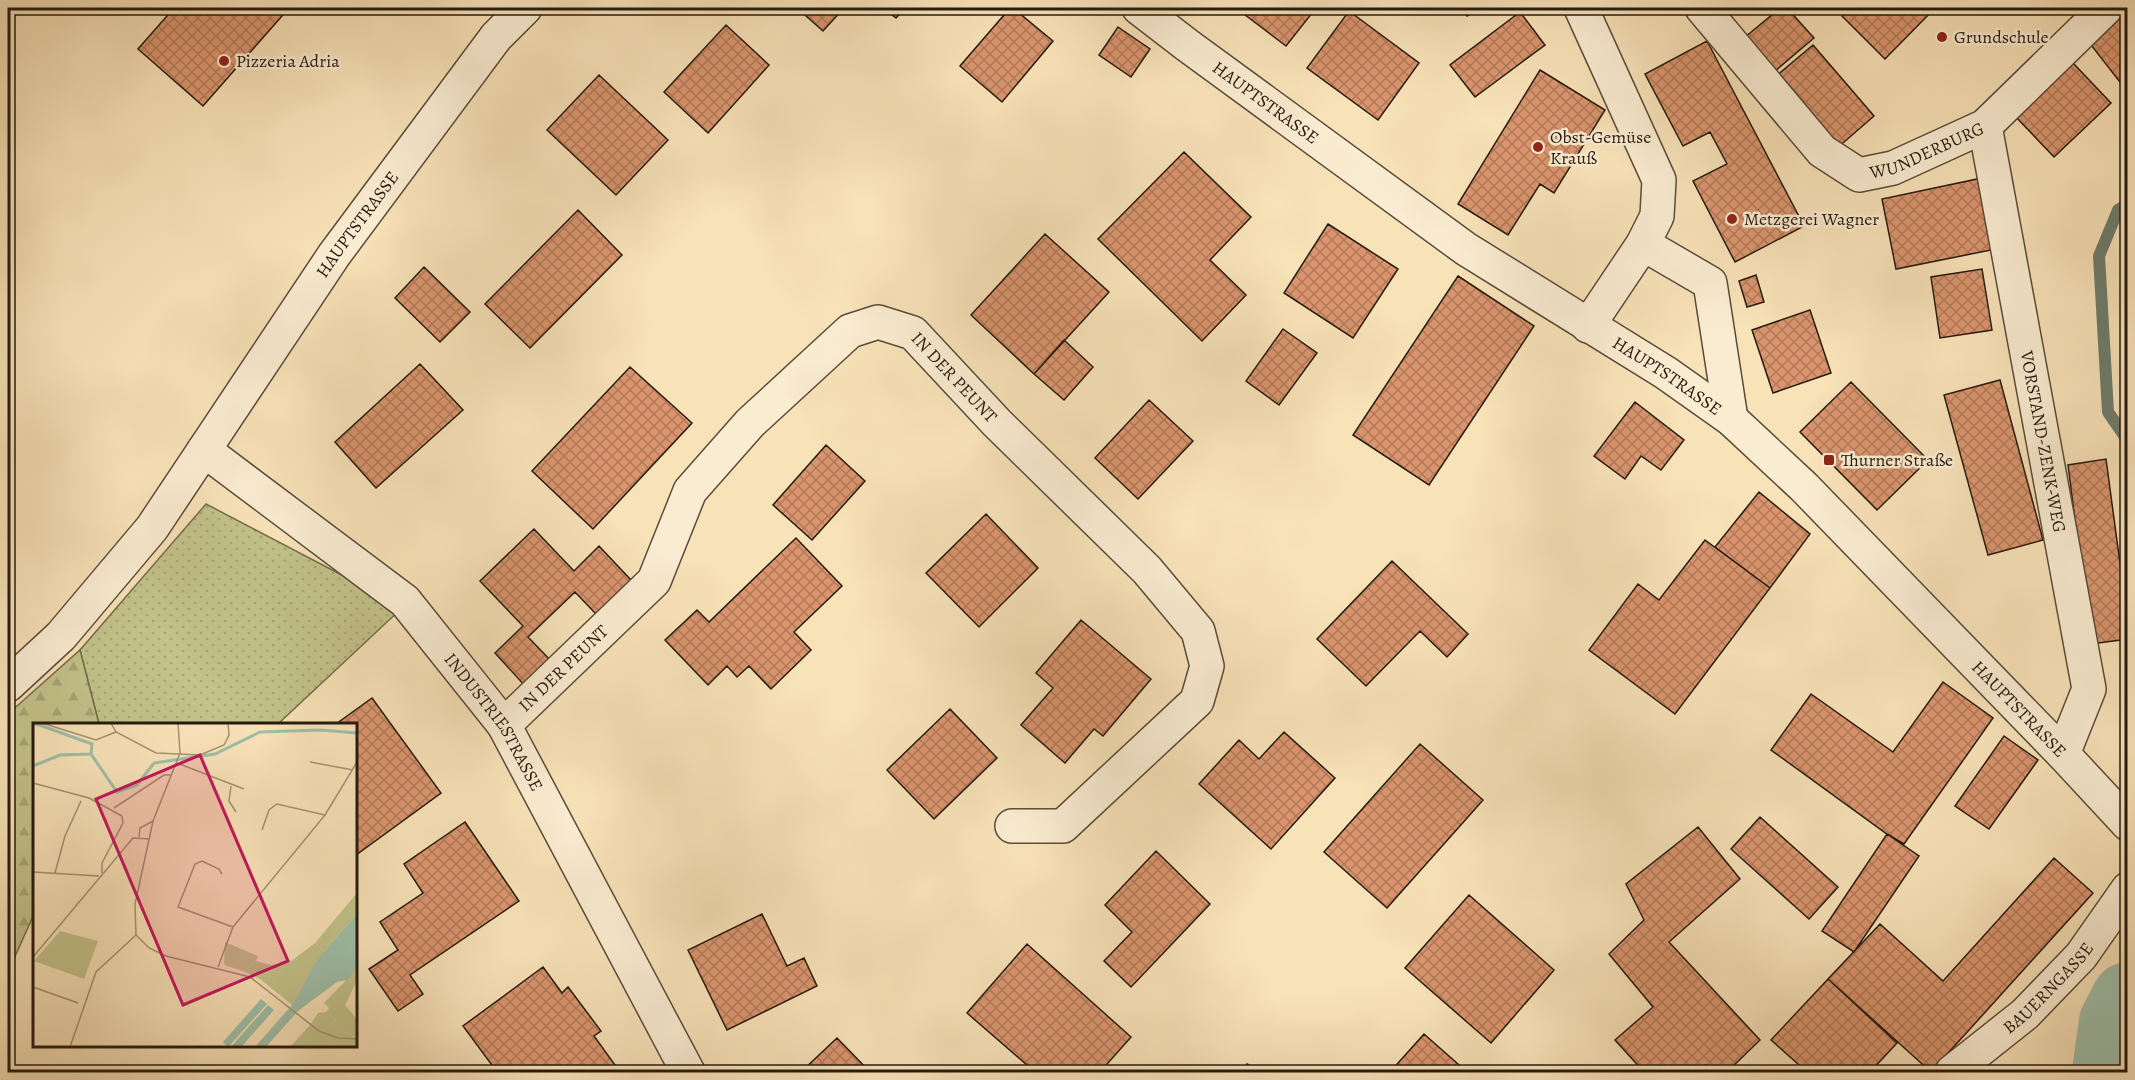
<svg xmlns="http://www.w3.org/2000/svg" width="2135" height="1080" viewBox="0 0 2135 1080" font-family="Alegreya,serif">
  <defs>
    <pattern id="grass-dots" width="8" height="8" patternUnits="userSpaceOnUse" patternTransform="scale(1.5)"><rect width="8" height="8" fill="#c3c28a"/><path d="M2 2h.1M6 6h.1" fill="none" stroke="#a7a676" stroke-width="1.8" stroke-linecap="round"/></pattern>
    <pattern id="forest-firs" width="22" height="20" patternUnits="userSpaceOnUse" patternTransform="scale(1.5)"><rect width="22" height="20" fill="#c3c28a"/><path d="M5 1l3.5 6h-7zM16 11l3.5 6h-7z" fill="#a7a676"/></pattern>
    <pattern id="building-cross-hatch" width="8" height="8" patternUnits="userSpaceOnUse" patternTransform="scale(1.5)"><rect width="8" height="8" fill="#da956e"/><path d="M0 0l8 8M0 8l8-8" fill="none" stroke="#b17959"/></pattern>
  </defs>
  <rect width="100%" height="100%" fill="#f8e2b8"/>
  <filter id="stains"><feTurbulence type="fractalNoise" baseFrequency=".00333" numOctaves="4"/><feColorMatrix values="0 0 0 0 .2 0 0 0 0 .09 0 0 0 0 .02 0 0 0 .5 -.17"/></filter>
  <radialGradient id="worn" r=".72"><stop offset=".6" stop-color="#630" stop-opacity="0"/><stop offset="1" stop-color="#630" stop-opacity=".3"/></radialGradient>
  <!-- grass -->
  <path fill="url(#grass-dots)" stroke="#746e4d" stroke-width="1.5" d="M 206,504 L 403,607 L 278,724 L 99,724 L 80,650 Z"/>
  <!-- forest -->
  <path fill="url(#forest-firs)" stroke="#746e4d" stroke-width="1.5" d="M 80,650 L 99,724 L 34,724 L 34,914 L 8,972 L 8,714 Z"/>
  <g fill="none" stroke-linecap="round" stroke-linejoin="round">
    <!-- stream -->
    <path stroke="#6e7d6c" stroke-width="12" d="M 2128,204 L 2118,210 L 2099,256 L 2108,412 L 2128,441"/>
    <!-- river -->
    <path stroke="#9fbfa9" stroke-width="74" d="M 2109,1072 L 2116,1022 L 2128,999"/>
  </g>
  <!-- building -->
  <path fill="url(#building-cross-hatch)" stroke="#251a10" stroke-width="1.5" d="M 174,8 L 289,8 L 203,106 L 138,49 Z
    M 797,8 L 844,8 L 823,31 Z
    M 883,8 L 905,8 L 896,18 Z
    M 1010,8 L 1013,8 L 1053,41 L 1002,102 L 960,66 Z
    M 1236,8 L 1316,8 L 1286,46 Z
    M 1462,8 L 1482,8 L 1467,16 Z
    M 1780,8 L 1787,8 L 1814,38 L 1774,72 L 1744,38 Z
    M 1850,8 L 1935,8 L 1885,59 L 1842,16 Z
    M 2128,10 L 2128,82 L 2123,86 L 2088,41 Z
    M 1349,11 L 1419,63 L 1378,120 L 1307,68 Z
    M 1520,12 L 1545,45 L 1475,97 L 1450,65 Z
    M 726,25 L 769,65 L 708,133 L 664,92 Z
    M 1118,27 L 1150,49 L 1131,77 L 1099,55 Z
    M 1707,41 L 1804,226 L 1735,262 L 1693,181 L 1727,164 L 1710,132 L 1683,146 L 1645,74 Z
    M 1813,45 L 1874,116 L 1836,149 L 1775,77 Z
    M 2073,63 L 2111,103 L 2054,157 L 2016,117 Z
    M 1540,70 L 1605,110 L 1554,193 L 1540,184 L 1508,235 L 1458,204 Z
    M 599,75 L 668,140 L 616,195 L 547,130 Z
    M 1184,152 L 1251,217 L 1210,260 L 1246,295 L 1202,341 L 1098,239 Z
    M 1982,178 L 1996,249 L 1896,269 L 1882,199 Z
    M 578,210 L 622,255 L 530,348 L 485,304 Z
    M 1328,224 L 1398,269 L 1353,338 L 1284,293 Z
    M 1045,234 L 1109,292 L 1034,374 L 971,315 Z
    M 424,267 L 470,312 L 440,342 L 395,298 Z
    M 1982,269 L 1992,330 L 1940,338 L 1931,277 Z
    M 1756,275 L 1764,302 L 1747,307 L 1739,281 Z
    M 1458,276 L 1534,326 L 1429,485 L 1353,435 Z
    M 1810,310 L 1831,373 L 1773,393 L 1752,330 Z
    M 1283,329 L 1317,353 L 1279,405 L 1246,381 Z
    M 1064,340 L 1093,367 L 1064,400 L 1034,374 Z
    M 420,364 L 463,410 L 376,488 L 335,442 Z
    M 630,367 L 692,423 L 593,529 L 532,471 Z
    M 2000,380 L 2043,540 L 1988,555 L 1944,395 Z
    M 1851,382 L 1928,460 L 1877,510 L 1800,432 Z
    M 1149,400 L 1193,441 L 1138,499 L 1095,458 Z
    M 1635,402 L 1684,440 L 1661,470 L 1641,456 L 1625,479 L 1594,456 Z
    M 826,445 L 865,481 L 812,540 L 773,505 Z
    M 2106,459 L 2128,623 L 2128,639 L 2091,644 L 2068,465 Z
    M 1759,492 L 1810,534 L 1770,588 L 1715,547 Z
    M 986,514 L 1038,568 L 979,627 L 926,573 Z
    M 534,529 L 574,571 L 599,546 L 631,580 L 596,614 L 575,592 L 528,637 L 552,662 L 526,687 L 495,653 L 523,626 L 480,581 Z
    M 796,538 L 842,586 L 794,632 L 811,650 L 771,689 L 749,666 L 737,677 L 727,666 L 708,685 L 665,640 L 697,610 L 709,622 Z
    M 1705,540 L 1770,588 L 1675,714 L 1589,650 L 1638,584 L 1659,600 Z
    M 1392,561 L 1468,634 L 1447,657 L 1420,631 L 1366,686 L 1317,639 Z
    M 1081,620 L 1151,679 L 1103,736 L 1094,729 L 1065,763 L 1021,725 L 1053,688 L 1036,673 Z
    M 1943,682 L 1993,718 L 1904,844 L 1887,834 L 1771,750 L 1811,694 L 1893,752 Z
    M 372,698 L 441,793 L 356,855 L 356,724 L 336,724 Z
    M 950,709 L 997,758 L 934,819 L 887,770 Z
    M 1284,732 L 1335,778 L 1271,849 L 1199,784 L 1239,740 L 1259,759 Z
    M 2004,736 L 2038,760 L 1989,829 L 1955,806 Z
    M 1420,744 L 1483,800 L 1387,908 L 1324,852 Z
    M 1760,817 L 1838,887 L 1809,919 L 1731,849 Z
    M 465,822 L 519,901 L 410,975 L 423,994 L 398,1011 L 369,969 L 398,950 L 380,922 L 423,893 L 404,864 Z
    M 1698,827 L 1740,879 L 1669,942 L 1760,1040 L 1727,1072 L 1714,1072 L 1706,1065 L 1697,1072 L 1644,1072 L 1615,1040 L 1653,1007 L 1609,954 L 1644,920 L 1626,884 Z
    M 1887,834 L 1919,856 L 1854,952 L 1822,931 Z
    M 1156,851 L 1210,904 L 1131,987 L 1104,961 L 1132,932 L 1105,905 Z
    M 2054,858 L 2093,893 L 1931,1072 L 1828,979 L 1880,924 L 1943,981 Z
    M 1469,895 L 1554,970 L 1491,1043 L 1405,968 Z
    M 762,914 L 787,966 L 804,958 L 817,986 L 727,1030 L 688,950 Z
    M 1027,944 L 1131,1037 L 1100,1072 L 1035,1072 L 967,1013 Z
    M 543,967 L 562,993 L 568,987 L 601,1031 L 594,1036 L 620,1072 L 497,1072 L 463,1026 Z
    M 1828,979 L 1897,1043 L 1870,1072 L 1807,1072 L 1771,1040 Z
    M 1424,1034 L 1467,1072 L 1390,1072 Z
    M 837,1038 L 870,1072 L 801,1072 Z
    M 1247,1064 L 1262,1072 L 1242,1072 Z"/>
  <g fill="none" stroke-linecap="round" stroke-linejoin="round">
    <defs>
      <g id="minor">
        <path id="s1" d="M 1139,8 L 1187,45 L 1466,249 L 1666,373 L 1731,419 L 1804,487 L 2063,754 L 2128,824"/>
        <path d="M 1581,8 L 1659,180 L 1657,216 L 1643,244 L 1588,326"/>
        <path id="s2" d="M 1702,8 L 1822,151 L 1859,175 L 1893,168 L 1985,126 L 2106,8"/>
        <path id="s3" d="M 1985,126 L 2089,689 L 2063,754"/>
        <path d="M 1643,244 L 1710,283 L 1731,419"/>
        <path id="s4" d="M 204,450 L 405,601 L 504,725 L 688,1072"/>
        <path id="s5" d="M 8,685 L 61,636 L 152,528 L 334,255 L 496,37 L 525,8"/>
        <path id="s6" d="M 504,725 L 654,581 L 690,491 L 750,423 L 850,331 L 878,322 L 913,333 L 997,423 L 1147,570 L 1198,631 L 1207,666 L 1197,701 L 1063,826 L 1012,826"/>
        <path id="s7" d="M 1952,1072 L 2025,1014 L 2081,956 L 2128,889"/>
      </g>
    </defs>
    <!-- minor casing -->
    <use href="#minor" stroke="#5a4c3a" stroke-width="36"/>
    <!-- minor -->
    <use href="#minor" stroke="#faecd1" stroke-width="33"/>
  </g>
  <!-- markers -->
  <g fill="#8f2418" stroke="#faecd1" stroke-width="2">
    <circle cx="1942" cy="37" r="6"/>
    <circle cx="224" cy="61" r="6"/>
    <circle cx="1538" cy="147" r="6"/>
    <circle cx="1732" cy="219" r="6"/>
    <rect x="1823" y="454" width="12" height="12" rx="3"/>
  </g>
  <g text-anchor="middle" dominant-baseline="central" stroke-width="5" stroke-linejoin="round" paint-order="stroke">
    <!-- poi labels -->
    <g font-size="18" fill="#251a10" stroke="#faecd1" text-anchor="start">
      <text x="1954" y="37">Grundschule</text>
      <text x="236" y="61">Pizzeria Adria</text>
      <text x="1550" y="137">Obst-Gemüse<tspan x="1550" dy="21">Krauß</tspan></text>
      <text x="1744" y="219">Metzgerei Wagner</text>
      <text x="1841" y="460">Thurner Straße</text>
    </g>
    <!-- street labels -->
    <g font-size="18" fill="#251a10" stroke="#faecd1">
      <text stroke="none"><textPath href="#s1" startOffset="158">HAUPTSTRASSE</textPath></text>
      <text stroke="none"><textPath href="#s2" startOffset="303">WUNDERBURG</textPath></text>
      <text stroke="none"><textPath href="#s5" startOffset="580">HAUPTSTRASSE</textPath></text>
      <text stroke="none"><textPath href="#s1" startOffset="644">HAUPTSTRASSE</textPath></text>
      <text stroke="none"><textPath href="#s6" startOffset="658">IN DER PEUNT</textPath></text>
      <text stroke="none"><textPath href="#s3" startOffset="321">VORSTAND-ZENK-WEG</textPath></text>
      <text stroke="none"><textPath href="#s6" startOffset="82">IN DER PEUNT</textPath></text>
      <text stroke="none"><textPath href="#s1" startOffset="1130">HAUPTSTRASSE</textPath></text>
      <text stroke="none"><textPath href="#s4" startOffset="402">INDUSTRIESTRASSE</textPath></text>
      <text stroke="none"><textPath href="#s7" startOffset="128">BAUERNGASSE</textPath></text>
    </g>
  </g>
  <!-- overview -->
  <g transform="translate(33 723)">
    <rect width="324" height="324" fill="#f8e2b8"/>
    <path d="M 324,170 L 324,191 L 291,228 L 282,220 ZM 192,219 L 225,233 L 223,238 L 210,248 L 191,242 ZM 324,246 L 324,258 L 312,282 L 324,296 L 324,314 L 299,305 L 303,297 L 293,289 L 296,285 L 291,280 ZM 277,302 L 305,324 L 257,324 Z" fill="#c3c28a"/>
    <path d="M 282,220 L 291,228 L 259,282 L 227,256 L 210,248 L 223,238 L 238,242 L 257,239 ZM 293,289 L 303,297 L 300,305 L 324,314 L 324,324 L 305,324 L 277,302 L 285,290 Z" fill="#c3c28a"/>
    <path d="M 27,208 L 65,218 L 51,256 L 1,238 Z" fill="#c3c28a"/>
    <path d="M 324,191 L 324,246 L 314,257 L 304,259 L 265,288 L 233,324 L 222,324 L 259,282 L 286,234 ZM 228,276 L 234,281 L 195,324 L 190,319 ZM 235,282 L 241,287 L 208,324 L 198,324 Z" fill="#9fbfa9"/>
    <path fill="none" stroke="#9fbfa9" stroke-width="3" d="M 1,0 L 59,21 L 58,31M 58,31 L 84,69 L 104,62 L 121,40M 121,40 L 182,31 L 227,9 L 288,7 L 324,10M 0,43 L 27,32 L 57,31"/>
    <path fill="none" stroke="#a49275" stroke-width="1.5" d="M 9,0 L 63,17 L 83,9M 78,0 L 83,9 L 123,30 L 167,32 L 191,22 L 196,12 L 195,0M 145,0 L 147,30 L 120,98 L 102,181 L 103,212 L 116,225 L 133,233 L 217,254 L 286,308 L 305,315 L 324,316M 277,39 L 320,47M 144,40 L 211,66M 0,60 L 56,75 L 89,93 L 90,100 L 69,140 L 69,150M 198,63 L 196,78 L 203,89M 81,85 L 131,52 L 138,52M 229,107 L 236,87 L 244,81 L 292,92M 106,114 L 107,105 L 120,98M 0,149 L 66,153M 22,150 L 32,113 L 48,78M 189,151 L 186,146 L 169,138 L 162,141 L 145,184 L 200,204M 0,234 L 100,115 L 117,116M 185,244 L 200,204 L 292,92 L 324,39M 0,264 L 45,280M 37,324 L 63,249 L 103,212"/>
    <path fill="#c2185b" fill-opacity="0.15" stroke="#c2185b" stroke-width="3" d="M 167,32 L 255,238 L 150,282 L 63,76 Z"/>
    <rect width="324" height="324" fill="none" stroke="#251a10" stroke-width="3"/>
  </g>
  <!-- margin -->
  <rect width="2135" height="1080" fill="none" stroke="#f8e2b8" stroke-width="30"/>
  <rect x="9" y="9" width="2117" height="1062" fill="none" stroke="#251a10" stroke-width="3"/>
  <rect x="15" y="15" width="2105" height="1050" fill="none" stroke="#251a10" stroke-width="1.5"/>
  <rect width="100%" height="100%" filter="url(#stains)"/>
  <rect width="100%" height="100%" fill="url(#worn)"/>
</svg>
